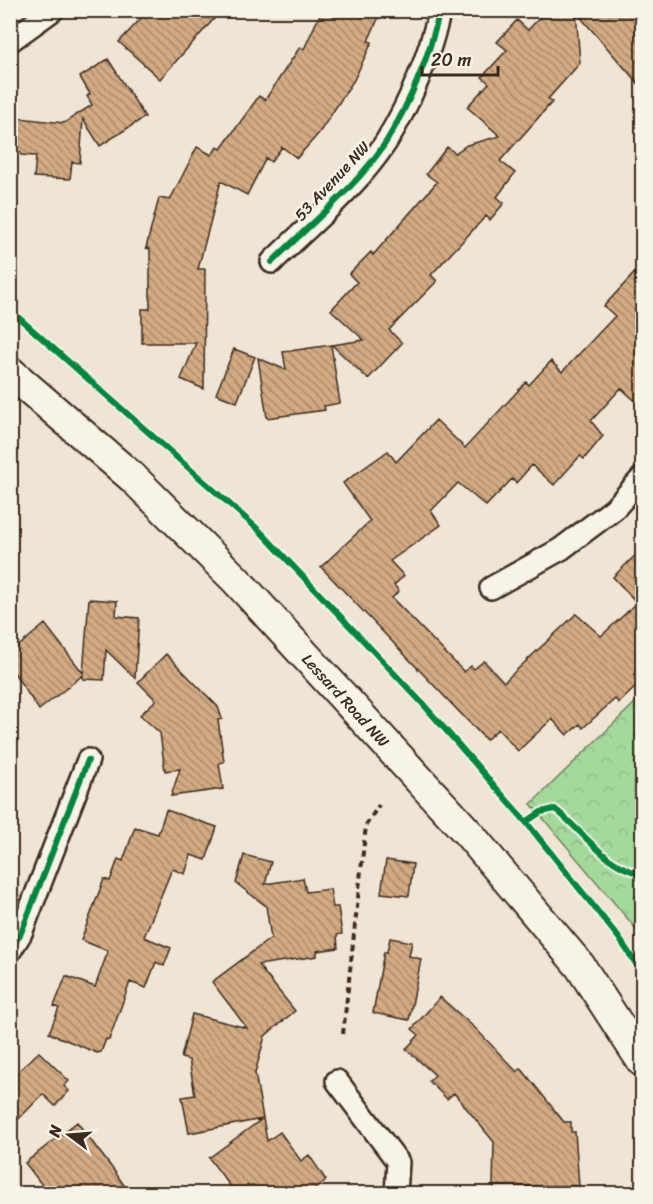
<svg xmlns="http://www.w3.org/2000/svg" width="653" height="1204" viewBox="0 0 653 1204" font-family="Sriracha,sans-serif">
  <defs>
    <pattern id="park-crowns" width="20" height="18" patternUnits="userSpaceOnUse" patternTransform="scale(1.5)"><rect width="20" height="18" fill="#a4d99c"/><path d="M2 6a3 3 0 1 1 6 0M12 15a3 3 0 1 1 6 0" fill="none" stroke="#8eba86"/></pattern>
    <pattern id="building-back-hatch" width="6" height="6" patternUnits="userSpaceOnUse" patternTransform="scale(1.5)"><rect width="6" height="6" fill="#d2aa83"/><path d="M-1 5l2 2M0 0l6 6M5-1l2 2" fill="none" stroke="#ac8b6b"/></pattern>
  </defs>
  <rect width="100%" height="100%" fill="#f0e4d4"/>
  <filter id="ink" filterUnits="userSpaceOnUse"><feTurbulence type="fractalNoise" baseFrequency=".0167" numOctaves="2"/><feDisplacementMap in="SourceGraphic" scale="12" xChannelSelector="R" yChannelSelector="G"/><feConvolveMatrix kernelMatrix="1 2 1 2 8 2 1 2 1" color-interpolation-filters="sRGB"/></filter>
  <g filter="url(#ink)">
    <!-- park -->
    <path fill="url(#park-crowns)" stroke="#70825d" stroke-width="1.5" d="M 642,696 L 642,936 L 531,804 Z"/>
    <!-- building -->
    <path fill="url(#building-back-hatch)" stroke="#3b2a1e" stroke-width="1.5" d="M 149,10 L 222,10 L 160,79 L 119,42 Z
      M 322,10 L 382,10 L 368,41 L 372,42 L 354,80 L 319,133 L 297,158 L 282,147 L 271,162 L 266,158 L 247,195 L 221,181 L 198,269 L 205,269 L 204,389 L 181,379 L 196,343 L 142,343 L 142,309 L 150,309 L 150,249 L 146,248 L 159,198 L 170,200 L 197,147 L 212,155 L 217,147 L 221,149 L 259,96 L 265,100 L 300,47 L 304,49 Z
      M 547,10 L 642,10 L 642,88 L 576,12 L 580,63 L 548,99 L 552,102 L 500,161 L 515,173 L 497,197 L 504,203 L 490,220 L 486,216 L 431,275 L 437,281 L 389,330 L 402,343 L 368,379 L 332,345 L 364,340 L 331,310 L 357,282 L 349,274 L 371,252 L 373,255 L 437,182 L 426,174 L 447,147 L 455,153 L 467,145 L 500,136 L 467,107 L 489,83 L 482,77 L 507,50 L 497,42 L 517,20 L 528,30 Z
      M 108,59 L 145,117 L 100,146 L 83,119 L 80,163 L 72,162 L 70,179 L 34,177 L 36,156 L 21,155 L 21,152 L 10,150 L 10,117 L 64,123 L 92,105 L 87,96 L 90,94 L 80,77 Z
      M 642,265 L 642,407 L 621,388 L 591,421 L 603,436 L 584,459 L 580,456 L 554,485 L 532,465 L 516,483 L 512,479 L 486,506 L 458,483 L 431,511 L 441,525 L 390,561 L 404,576 L 394,585 L 399,591 L 392,598 L 464,672 L 471,666 L 474,669 L 484,661 L 504,682 L 576,614 L 601,636 L 637,603 L 613,577 L 642,549 L 642,681 L 619,703 L 615,699 L 583,728 L 580,724 L 567,735 L 552,719 L 518,751 L 498,729 L 486,740 L 321,567 L 370,521 L 343,483 L 388,451 L 396,462 L 436,420 L 465,448 L 526,382 L 529,385 L 551,361 L 562,372 L 615,316 L 604,306 Z
      M 331,345 L 340,403 L 324,406 L 325,410 L 267,418 L 258,358 L 286,370 L 283,352 Z
      M 234,349 L 255,357 L 237,402 L 216,394 Z
      M 89,599 L 117,601 L 116,616 L 139,618 L 135,678 L 106,650 L 104,680 L 83,679 L 83,675 L 39,710 L 10,667 L 10,653 L 45,624 L 83,673 Z
      M 166,654 L 218,707 L 222,719 L 218,720 L 224,762 L 219,763 L 223,789 L 171,796 L 180,769 L 165,771 L 160,733 L 140,715 L 156,700 L 138,682 Z
      M 166,810 L 217,827 L 206,860 L 191,855 L 185,874 L 172,869 L 144,937 L 171,948 L 164,966 L 156,962 L 146,988 L 130,982 L 109,1040 L 106,1039 L 101,1052 L 97,1053 L 49,1033 L 59,1008 L 54,1006 L 66,976 L 95,987 L 108,951 L 81,940 L 104,879 L 110,881 L 118,859 L 123,861 L 135,827 L 158,834 Z
      M 244,855 L 271,862 L 265,884 L 303,878 L 306,892 L 330,889 L 333,907 L 338,907 L 342,934 L 337,935 L 338,948 L 317,951 L 317,956 L 258,965 L 295,1011 L 265,1036 L 255,1073 L 267,1141 L 280,1132 L 301,1161 L 309,1155 L 326,1180 L 308,1194 L 236,1194 L 209,1158 L 262,1119 L 189,1133 L 182,1097 L 195,1095 L 189,1060 L 181,1058 L 192,1014 L 247,1028 L 212,982 L 271,938 L 266,906 L 236,883 Z
      M 386,860 L 413,864 L 409,896 L 381,893 Z
      M 390,938 L 412,942 L 409,956 L 421,959 L 409,1020 L 373,1013 L 384,952 L 387,952 Z
      M 440,997 L 477,1030 L 517,1072 L 521,1068 L 564,1122 L 571,1122 L 571,1132 L 575,1132 L 579,1186 L 493,1186 L 494,1142 L 454,1093 L 447,1099 L 429,1081 L 435,1075 L 406,1049 L 419,1035 L 412,1029 Z
      M 39,1052 L 69,1081 L 64,1086 L 69,1091 L 55,1106 L 43,1094 L 10,1128 L 10,1079 Z
      M 77,1122 L 115,1172 L 130,1194 L 49,1194 L 25,1163 Z"/>
    <g fill="none" stroke-linecap="round" stroke-linejoin="round">
      <defs>
        <path id="minor" d="M 10,41 L 53,10
          M 272,262 C 310,224 357,187 386,142 C 411,101 429,57 440,10
          M 491,588 L 561,549 L 614,509 L 642,478
          M 10,951 L 21,933 L 88,760
          M 337,1081 L 398,1162 L 396,1194"/>
        <g id="secondary">
          <path id="s1" d="M 10,372 L 133,478 L 236,580 L 469,834 L 580,966 L 642,1061"/>
        </g>
      </defs>
      <!-- minor casing -->
      <use href="#minor" stroke="#3b2a1e" stroke-width="26"/>
      <!-- secondary casing -->
      <use href="#secondary" stroke="#3b2a1e" stroke-width="34"/>
      <!-- path -->
      <path stroke="#3b2a1e" stroke-width="4" stroke-dasharray="6 4.5" stroke-linecap="butt" d="M 343,1034 L 366,825 L 379,805"/>
      <!-- minor -->
      <use href="#minor" stroke="#f7f3e8" stroke-width="21"/>
      <!-- secondary -->
      <use href="#secondary" stroke="#f7f3e8" stroke-width="30"/>
      <defs>
        <path id="cycleway" d="M 272,262 C 310,224 357,187 386,142 C 411,101 429,57 440,10
          M 10,310 L 260,531 L 423,704 L 526,822 L 619,938 L 642,973
          M 526,822 L 541,812 L 555,809 C 584,832 604,866 642,874
          M 10,951 L 21,933 L 88,760"/>
      </defs>
      <!-- cycleway casing -->
      <use href="#cycleway" stroke="#f7f3e8" stroke-width="10"/>
      <!-- cycleway -->
      <use href="#cycleway" stroke="#00873e" stroke-width="6"/>
    </g>
  </g>
  <g text-anchor="middle" dominant-baseline="central" stroke-width="5" stroke-linejoin="round" paint-order="stroke">
    <!-- street labels -->
    <g font-size="16" fill="#3b2a1e" stroke="#f7f3e8">
      <text transform="translate(332 181) rotate(-47)">53 Avenue NW</text>
      <text stroke="none"><textPath href="#s1" startOffset="470">Lessard Road NW</textPath></text>
    </g>
  </g>
  <!-- margin -->
  <rect width="653" height="1204" fill="none" stroke="#f7f3e8" stroke-width="36"/>
  <rect x="18" y="18" width="617" height="1168" fill="none" stroke="#3b2a1e" stroke-width="2" filter="url(#ink)"/>
  <!-- north arrow -->
  <g transform="translate(69 1135) rotate(286)" stroke="#f7f3e8" stroke-width="4.5" paint-order="stroke">
  <path d="M0-4.5L10 22L0 15L-10 22Z" fill="#3b2a1e"/>
  <text y="-9" font-size="16" font-weight="bold" text-anchor="middle" fill="#3b2a1e">N</text>
  </g>
  <!-- scale -->
  <path d="M422 66v9h76v-9" fill="none" stroke="#3b2a1e" stroke-width="3"/>
  <text x="431" y="66" font-size="18" fill="#3b2a1e" stroke="#f7f3e8" stroke-width="4.5" paint-order="stroke">20 m</text>
</svg>
